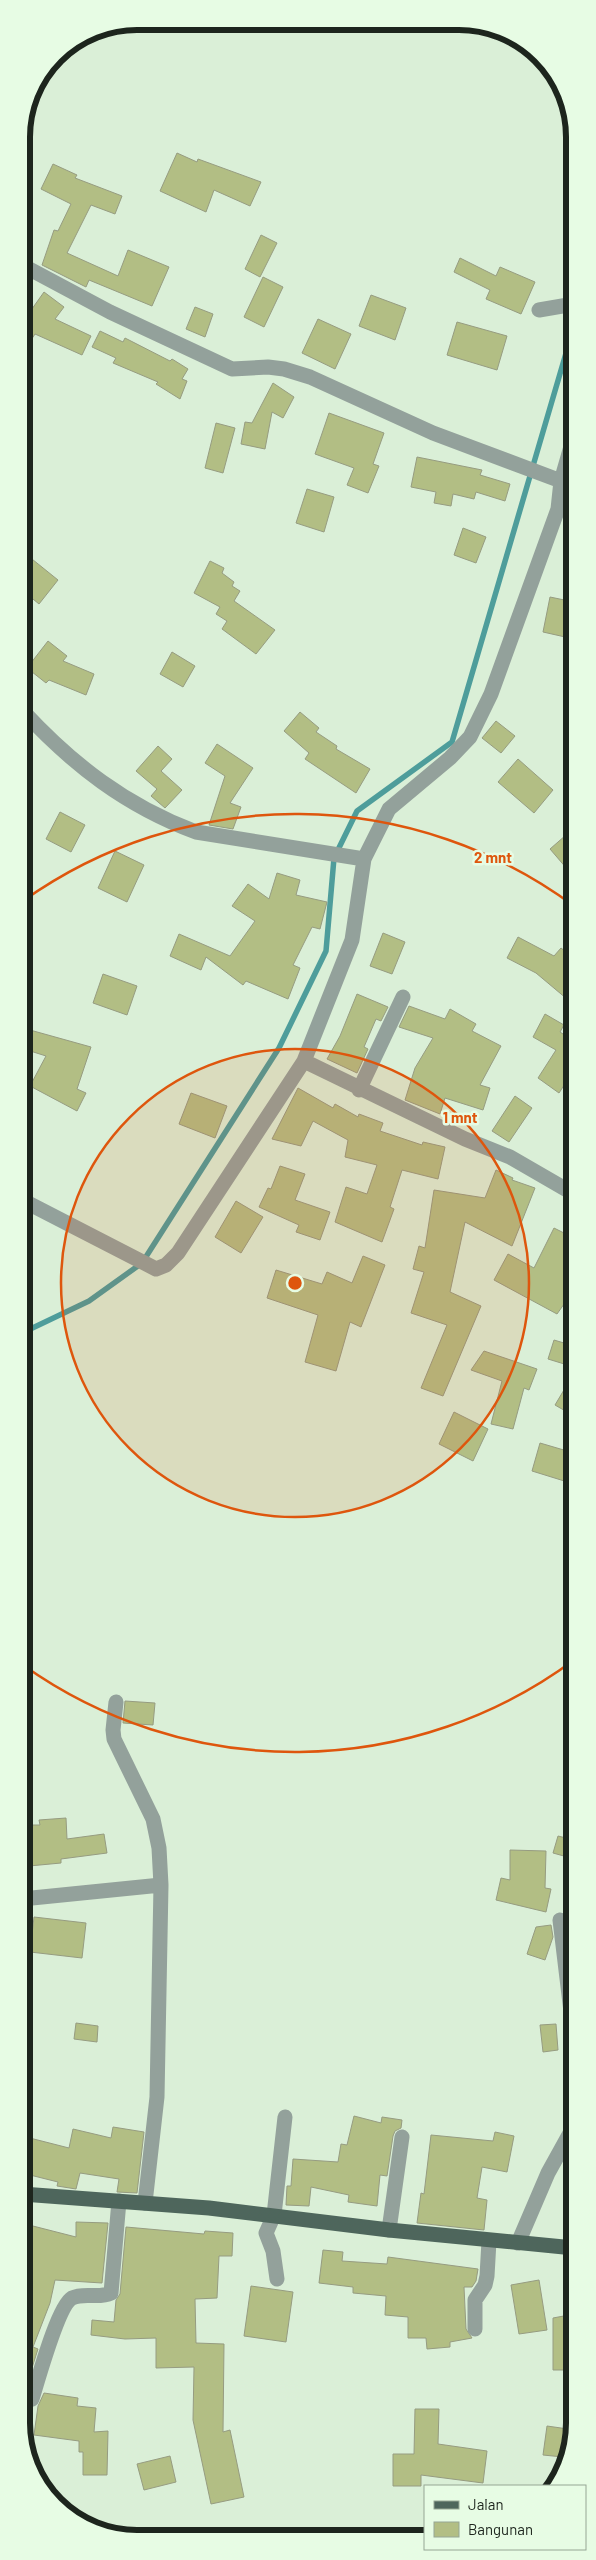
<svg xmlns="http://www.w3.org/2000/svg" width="596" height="2560" viewBox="0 0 596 2560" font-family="Barlow,sans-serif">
  <rect width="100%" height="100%" fill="#daefd7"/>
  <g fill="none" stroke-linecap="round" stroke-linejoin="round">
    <!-- stream -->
    <path stroke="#4e9d9b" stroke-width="5.5" d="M 22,1333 L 89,1301 L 142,1263 L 279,1048 L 326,951 L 334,858 L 357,811 L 452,742 L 574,326"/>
  </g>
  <!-- building -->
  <path fill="#b2be84" stroke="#969c81" d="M 177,153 L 197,162 L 198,159 L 261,182 L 250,206 L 214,190 L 206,212 L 160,191 Z
    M 53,164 L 77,175 L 75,178 L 122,196 L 115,214 L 91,205 L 67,253 L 118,276 L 128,250 L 169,267 L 152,306 L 89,280 L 86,287 L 42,265 L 54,230 L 58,231 L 71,204 L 41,189 Z
    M 261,235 L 277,243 L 260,277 L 245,269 Z
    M 460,258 L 496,276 L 500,267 L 535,282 L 521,314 L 486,299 L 490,290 L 454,272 Z
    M 263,277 L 283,287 L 264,327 L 244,317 Z
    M 44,292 L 64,307 L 55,319 L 91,336 L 82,355 L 35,334 L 22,354 L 22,323 Z
    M 371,295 L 406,308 L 395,340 L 359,326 Z
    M 195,307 L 213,314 L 205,337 L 186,329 Z
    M 318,319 L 351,334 L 335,369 L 302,353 Z
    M 457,322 L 507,336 L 497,370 L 447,355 Z
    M 100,331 L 123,342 L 125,338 L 170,361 L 172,359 L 188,369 L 182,379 L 187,381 L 180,399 L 156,384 L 158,382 L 113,363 L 116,358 L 92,347 Z
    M 273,383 L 294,397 L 283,418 L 272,412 L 265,449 L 241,444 L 245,422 L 252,423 Z
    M 329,413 L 384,433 L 373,464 L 379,466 L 368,493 L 347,485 L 354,468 L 315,454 Z
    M 216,423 L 235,428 L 223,473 L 205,468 Z
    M 417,457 L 482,470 L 480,475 L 510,484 L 505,501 L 476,492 L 474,499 L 453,494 L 451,506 L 434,503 L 436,492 L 411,487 Z
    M 307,489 L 334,497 L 324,532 L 296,523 Z
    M 463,528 L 486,537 L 476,563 L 454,555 Z
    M 22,551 L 58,580 L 39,604 L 22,590 Z
    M 210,561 L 224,568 L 222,573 L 234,582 L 232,586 L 240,591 L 234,601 L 275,630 L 256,654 L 222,629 L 227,621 L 216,614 L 220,607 L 194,593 Z
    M 550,597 L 574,602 L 574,639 L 543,632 Z
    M 48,641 L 67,656 L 63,661 L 94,674 L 86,695 L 49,680 L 46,683 L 27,668 Z
    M 172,652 L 195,666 L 183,687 L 160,674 Z
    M 300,712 L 319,728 L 316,732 L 337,746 L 336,749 L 370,769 L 356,793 L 305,759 L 309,753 L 284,731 Z
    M 496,721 L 515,736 L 501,753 L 482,738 Z
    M 217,744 L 253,768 L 230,803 L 241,807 L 233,829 L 209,825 L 225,776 L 205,763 Z
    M 158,746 L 172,759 L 161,771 L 182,790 L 165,808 L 151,796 L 157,789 L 136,771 Z
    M 518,759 L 553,790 L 534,813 L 498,782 Z
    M 60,812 L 85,825 L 71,852 L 46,839 Z
    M 574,828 L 574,877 L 550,849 Z
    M 115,851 L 144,865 L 127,902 L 98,888 Z
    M 277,873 L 300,880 L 296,895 L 327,902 L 320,929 L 312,927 L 293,965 L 300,968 L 288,999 L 246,981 L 243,985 L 206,957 L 201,970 L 170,956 L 179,934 L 230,956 L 255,921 L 232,906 L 248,884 L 269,899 Z
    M 383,933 L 405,942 L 392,974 L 370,966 Z
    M 518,937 L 554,956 L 561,948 L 574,958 L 574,990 L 567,999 L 536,973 L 507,958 Z
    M 103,974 L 137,986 L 127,1015 L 93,1003 Z
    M 357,994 L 388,1007 L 381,1021 L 376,1019 L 364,1047 L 368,1049 L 357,1073 L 327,1059 L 340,1036 Z
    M 409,1006 L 445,1019 L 450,1009 L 476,1024 L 472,1031 L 501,1046 L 480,1085 L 490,1088 L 483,1110 L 445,1098 L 440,1114 L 405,1100 L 415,1068 L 433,1038 L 399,1027 Z
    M 545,1014 L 564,1025 L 560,1032 L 566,1036 L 574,1024 L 574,1070 L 559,1093 L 538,1078 L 556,1050 L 533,1037 Z
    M 30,1030 L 91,1047 L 77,1089 L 86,1093 L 77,1111 L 30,1086 L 46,1056 L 24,1049 Z
    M 298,1088 L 333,1108 L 335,1104 L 358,1117 L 359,1114 L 383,1123 L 380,1131 L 422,1145 L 423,1142 L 445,1147 L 438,1179 L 402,1170 L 390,1207 L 394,1209 L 382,1242 L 335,1222 L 346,1187 L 367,1194 L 377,1165 L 345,1157 L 348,1140 L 313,1121 L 301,1146 L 272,1139 Z
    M 191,1093 L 227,1106 L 215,1138 L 179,1124 Z
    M 515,1096 L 532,1108 L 509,1142 L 492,1131 Z
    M 280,1166 L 305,1174 L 295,1200 L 330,1212 L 320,1240 L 296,1232 L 299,1225 L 259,1207 L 268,1188 L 271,1189 Z
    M 496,1170 L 513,1178 L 512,1180 L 535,1188 L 512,1246 L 465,1222 L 450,1292 L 481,1306 L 443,1396 L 421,1388 L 447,1325 L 411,1313 L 424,1272 L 413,1269 L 419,1246 L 425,1248 L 434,1190 L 485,1198 Z
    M 236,1201 L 263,1217 L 241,1253 L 215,1237 Z
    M 554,1228 L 574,1238 L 574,1290 L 557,1314 L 494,1280 L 508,1254 L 534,1268 Z
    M 363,1256 L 385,1265 L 361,1327 L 350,1322 L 336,1371 L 305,1362 L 318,1315 L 267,1298 L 276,1270 L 322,1284 L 327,1272 L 352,1283 Z
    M 554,1340 L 574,1346 L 574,1367 L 548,1359 Z
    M 484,1351 L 537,1369 L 529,1390 L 524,1388 L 513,1429 L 491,1424 L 502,1381 L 471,1370 Z
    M 574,1373 L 574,1416 L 555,1405 Z
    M 454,1412 L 488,1429 L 473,1461 L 439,1444 Z
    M 540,1443 L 574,1453 L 574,1484 L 532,1471 Z
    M 125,1701 L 155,1703 L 153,1725 L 123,1723 Z
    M 66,1818 L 67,1839 L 104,1834 L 107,1853 L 61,1859 L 61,1863 L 29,1866 L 27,1849 L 22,1849 L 22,1825 L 40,1825 L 39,1820 Z
    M 558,1836 L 574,1840 L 571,1858 L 553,1853 Z
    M 510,1850 L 546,1851 L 545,1888 L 551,1889 L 546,1912 L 496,1900 L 501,1878 L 510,1880 Z
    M 34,1917 L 86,1923 L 82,1958 L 30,1952 Z
    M 551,1925 L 553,1937 L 545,1960 L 527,1954 L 536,1927 Z
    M 76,2023 L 98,2026 L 97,2042 L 74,2039 Z
    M 556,2024 L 558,2050 L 543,2052 L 540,2025 Z
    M 354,2116 L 381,2123 L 382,2117 L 402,2120 L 401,2128 L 395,2131 L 393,2136 L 387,2176 L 380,2175 L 377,2206 L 348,2202 L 349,2195 L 311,2187 L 309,2206 L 286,2205 L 287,2186 L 291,2186 L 293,2159 L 338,2162 L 341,2144 L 347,2145 Z
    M 113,2127 L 144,2132 L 137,2193 L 117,2192 L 119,2179 L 80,2173 L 76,2189 L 57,2186 L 58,2182 L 22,2173 L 22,2136 L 69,2148 L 73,2129 L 111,2138 Z
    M 495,2132 L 514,2136 L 507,2172 L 482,2167 L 477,2198 L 487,2200 L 484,2230 L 417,2223 L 421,2193 L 424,2194 L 431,2135 L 493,2141 Z
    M 76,2222 L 108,2223 L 102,2283 L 55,2280 L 50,2303 L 33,2347 L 38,2349 L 31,2371 L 22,2370 L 22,2255 L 29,2225 L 76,2237 Z
    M 126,2227 L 204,2234 L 205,2231 L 233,2233 L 232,2256 L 219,2256 L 217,2298 L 195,2299 L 196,2343 L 224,2344 L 223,2432 L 230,2430 L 244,2497 L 211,2504 L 193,2420 L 194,2367 L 156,2368 L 156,2338 L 125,2339 L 91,2335 L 92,2320 L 114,2322 L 116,2300 L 120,2294 Z
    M 323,2250 L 343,2252 L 342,2261 L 387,2264 L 388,2257 L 478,2269 L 476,2281 L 472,2287 L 464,2287 L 466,2329 L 472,2338 L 450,2342 L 450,2347 L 427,2349 L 426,2338 L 408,2338 L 408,2317 L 385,2315 L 386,2296 L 353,2293 L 353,2287 L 319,2283 Z
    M 539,2280 L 547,2330 L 519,2334 L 511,2285 Z
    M 251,2286 L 293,2292 L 286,2342 L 244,2336 Z
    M 569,2315 L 574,2349 L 574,2370 L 553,2370 L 553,2318 Z
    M 44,2393 L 78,2398 L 77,2406 L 96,2408 L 94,2432 L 108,2431 L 107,2475 L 83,2475 L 83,2452 L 79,2452 L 79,2441 L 34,2435 L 38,2406 Z
    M 415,2409 L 439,2409 L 438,2444 L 487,2451 L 483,2483 L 421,2475 L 421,2486 L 393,2486 L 393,2454 L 414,2454 Z
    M 547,2426 L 575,2430 L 563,2457 L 543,2455 Z
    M 170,2456 L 176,2482 L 144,2490 L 137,2464 Z"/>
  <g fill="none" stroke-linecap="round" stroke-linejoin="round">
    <!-- minor -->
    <path stroke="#93a19b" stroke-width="15" d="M 22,265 L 110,312 L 232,369 L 268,367 L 284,369 L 310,377 L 433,433 L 561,481
      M 539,310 L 574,304
      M 558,509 L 561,481 L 574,436
      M 22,710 C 73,765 126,806 196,832 L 364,859 L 389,809 L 450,758 L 470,737 L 491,694 L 558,509 L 574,512
      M 304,1061 L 465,1139 L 510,1157 L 574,1194
      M 359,1090 L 403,997
      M 22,1200 L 156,1269 L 166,1265 L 178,1253 L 304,1061 L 352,940 L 364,859
      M 116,1702 L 113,1730 L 114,1739 L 153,1819 L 159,1848 L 161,1885 L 157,2097 L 145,2203
      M 22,1899 L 161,1885
      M 560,1920 L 574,2037
      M 389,2230 L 402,2137
      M 518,2243 L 548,2173 L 574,2126
      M 277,2279 L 273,2251 L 266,2233 L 274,2215 L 285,2117
      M 475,2329 L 475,2300 L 485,2285 L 487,2276 L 489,2241
      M 32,2399 C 38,2380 58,2306 72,2298 C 84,2292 99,2299 111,2293 L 119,2201"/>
    <!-- major -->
    <path stroke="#4e665c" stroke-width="15" d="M 22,2194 L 209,2208 L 389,2230 L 574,2248"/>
  </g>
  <!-- distance rings -->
  <circle cx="295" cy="1283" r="234" fill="#de560d" fill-opacity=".12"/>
  <g fill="none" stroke="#de560d" stroke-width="2.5">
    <circle cx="295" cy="1283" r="234"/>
    <path d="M574 1660A469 469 0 0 1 23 1665M23 901A469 469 0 0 1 574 906"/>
  </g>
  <!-- crop -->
  <path d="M0 0H596V2560H0ZM137 30H459A107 107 0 0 1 566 137V2423A107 107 0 0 1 459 2530H137A107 107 0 0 1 30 2423V137A107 107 0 0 1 137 30Z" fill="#e7fce4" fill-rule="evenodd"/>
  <path fill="none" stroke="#1d251d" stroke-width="6" d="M137 30H459A107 107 0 0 1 566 137V2423A107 107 0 0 1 459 2530H137A107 107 0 0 1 30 2423V137A107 107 0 0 1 137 30Z"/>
  <circle cx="295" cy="1283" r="8" fill="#de560d" stroke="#e7fce4" stroke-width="2.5"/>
  <g font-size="15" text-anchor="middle" font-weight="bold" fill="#de560d" stroke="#e7fce4" stroke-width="5" stroke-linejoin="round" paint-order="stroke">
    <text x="493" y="863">2 mnt</text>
    <text x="460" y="1123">1 mnt</text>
  </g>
  <!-- legend -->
  <rect x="424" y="2485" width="162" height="65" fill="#e7fce4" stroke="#96a694"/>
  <rect x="434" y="2501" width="25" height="8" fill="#4e665c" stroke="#96a694"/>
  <text x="468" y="2510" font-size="15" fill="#1d251d">Jalan</text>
  <rect x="434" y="2522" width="25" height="15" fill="#b2be84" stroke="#96a694"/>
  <text x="468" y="2535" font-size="15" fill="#1d251d">Bangunan</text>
</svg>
